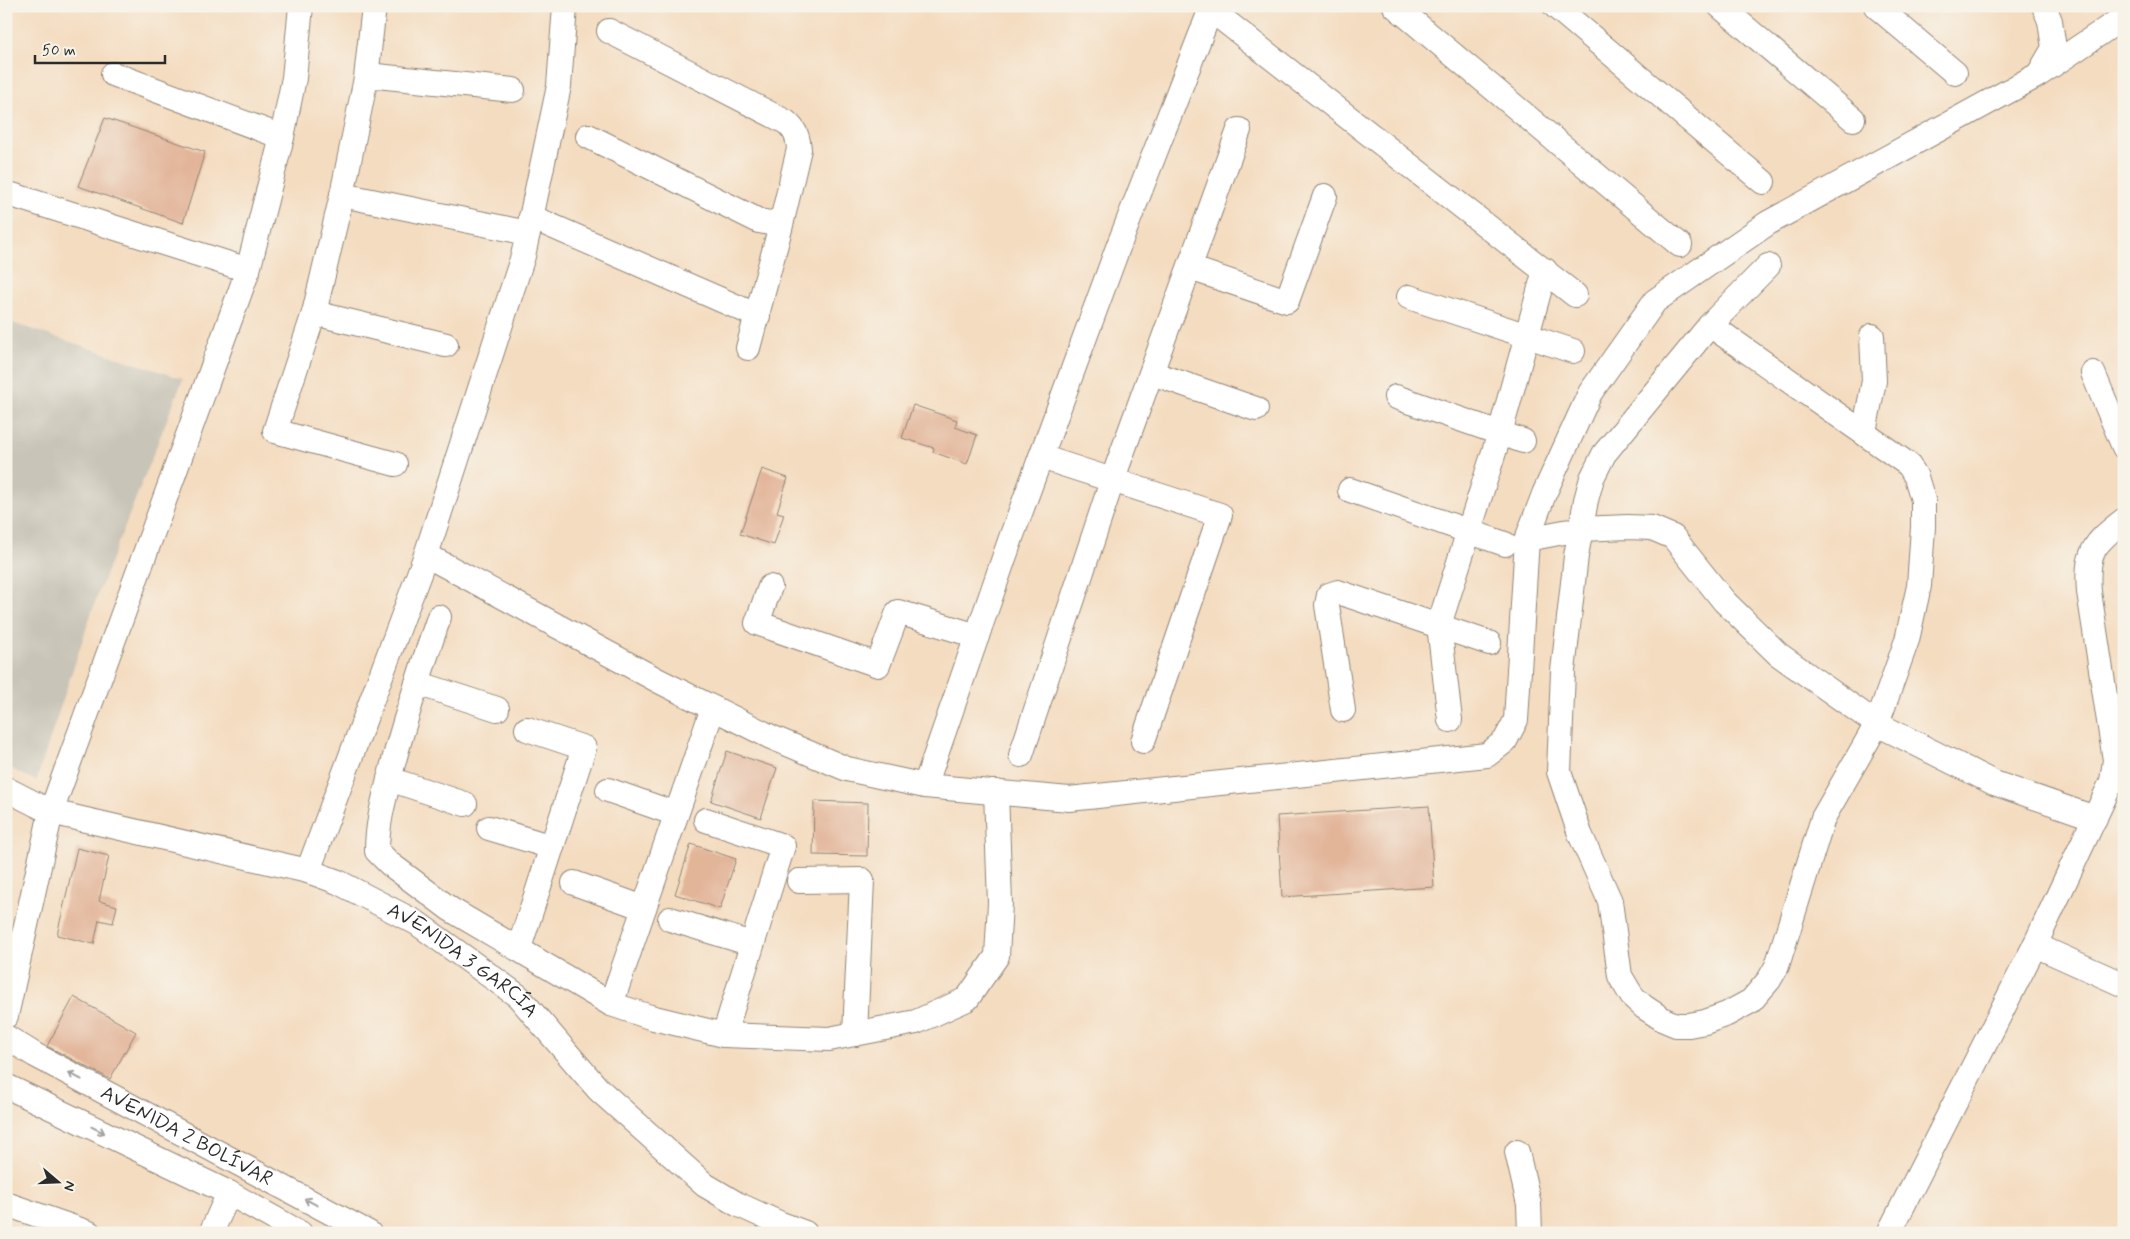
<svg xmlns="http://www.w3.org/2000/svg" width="2130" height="1239" viewBox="0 0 2130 1239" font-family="Mynerve,sans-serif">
  <rect width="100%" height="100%" fill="#f7f3e8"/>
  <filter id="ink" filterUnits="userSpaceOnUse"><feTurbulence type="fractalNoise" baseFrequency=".02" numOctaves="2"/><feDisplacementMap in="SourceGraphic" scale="10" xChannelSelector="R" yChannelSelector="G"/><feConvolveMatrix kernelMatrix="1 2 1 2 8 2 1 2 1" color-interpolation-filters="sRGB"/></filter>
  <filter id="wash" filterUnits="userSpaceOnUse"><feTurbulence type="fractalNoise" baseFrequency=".0096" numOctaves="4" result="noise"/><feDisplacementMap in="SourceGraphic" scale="20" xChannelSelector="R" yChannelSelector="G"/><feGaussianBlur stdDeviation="1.12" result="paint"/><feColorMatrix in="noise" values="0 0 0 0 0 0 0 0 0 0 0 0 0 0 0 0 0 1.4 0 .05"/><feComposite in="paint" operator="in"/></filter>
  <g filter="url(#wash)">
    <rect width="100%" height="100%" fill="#f4dcc0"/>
    <!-- industrial -->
    <path fill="#c8c4b8" d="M 6,321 L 183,379 L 97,596 L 36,781 L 6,766 Z"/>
    <g id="blocks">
      <!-- building -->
      <path fill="#e2b498" d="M 105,118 L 205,152 L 183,223 L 78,186 Z
        M 913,405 L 957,420 L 955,427 L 977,435 L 967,464 L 933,452 L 934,448 L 902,438 Z
        M 762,469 L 788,478 L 777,512 L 784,514 L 774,545 L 740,534 Z
        M 727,751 L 777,768 L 761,818 L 711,801 Z
        M 814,801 L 868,803 L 867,856 L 813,855 Z
        M 1429,806 L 1434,887 L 1282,897 L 1277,816 Z
        M 691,844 L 736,859 L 720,909 L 675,894 Z
        M 77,848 L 109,856 L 99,901 L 117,906 L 113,923 L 99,920 L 94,944 L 57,935 Z
        M 74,997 L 136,1032 L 110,1079 L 47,1046 Z"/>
    </g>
  </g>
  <g filter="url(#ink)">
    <use href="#blocks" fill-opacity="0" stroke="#908476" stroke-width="1"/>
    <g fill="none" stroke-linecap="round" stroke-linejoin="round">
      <defs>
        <g id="minor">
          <path id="s1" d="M 301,6 L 294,78 L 282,137 L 248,270 L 51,812 L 308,871 L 338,882 L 417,923 L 518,996 L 598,1089 L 705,1185 L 737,1204 L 781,1224 L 805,1233"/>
          <path d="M 374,6 L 366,78 L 342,195 L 528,233"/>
          <path d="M 1206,6 L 1575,295"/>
          <path d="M 1395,6 L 1680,245"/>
          <path d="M 1555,6 L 1763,182"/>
          <path d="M 1720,6 L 1853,119"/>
          <path d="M 1876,6 L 1955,73"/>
          <path d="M 609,31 L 786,122 C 795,130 798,136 799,149 L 780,229 L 748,348"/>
          <path d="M 2040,72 L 2054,48 L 2050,21 L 2044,6"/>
          <path d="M 113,74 L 282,137"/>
          <path d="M 367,75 L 513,90"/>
          <path d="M 588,136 L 759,221 L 770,223 L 782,220"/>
          <path d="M 12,195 L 248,270"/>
          <path d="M 342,195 L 314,313 L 275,431 L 395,464"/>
          <path d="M 531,217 L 758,316"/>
          <path d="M 1190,268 L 1287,301 L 1325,196"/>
          <path d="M 1409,297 L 1573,351"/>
          <path d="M 314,313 L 446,345"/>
          <path d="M 1710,325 L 1909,465 L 1916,477 L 1923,500 L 1923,527 L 1919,586 L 1907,640 L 1877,724 L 1823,818 L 1777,966 L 1769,980 L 1751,1001 L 1727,1014 L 1705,1022 L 1689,1025 L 1676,1025 L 1664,1020 L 1644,1007 L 1632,996 L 1620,976 L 1610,901 L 1580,834 L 1559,772 L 1563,671 L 1576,556 L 1586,500 L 1592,478 L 1604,454 L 1710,325 L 1768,266"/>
          <path d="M 1152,373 L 1256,409"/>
          <path d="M 2093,373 L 2124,447"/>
          <path d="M 1396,397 L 1523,441"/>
          <path d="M 1864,432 L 1874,381 L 1872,336"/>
          <path d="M 1041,457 L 1220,515 L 1143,741"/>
          <path d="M 1350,490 L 1505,544"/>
          <path d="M 1527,539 L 1580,529 L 1628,527 L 1652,528 L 1673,537 L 1724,601 L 1778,654 L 1877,724 L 1994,783 L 2095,818"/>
          <path d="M 426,555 L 659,681 L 771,737 L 847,769 L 925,786 L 1069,799 L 1487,755 L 1505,741 L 1516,720 L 1527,539 L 1544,494 L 1590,393 L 1655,301 L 1768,223 L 2038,75 L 2124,17"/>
          <path d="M 770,587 L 757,623 L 878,665 L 898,612 L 977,636"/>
          <path d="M 439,617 C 422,667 405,717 392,768 C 385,796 377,822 377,851 L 390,864 L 450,909 L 611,1004 L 650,1017 L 724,1035 L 829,1039 L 916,1022 L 967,999 L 997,956 L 1000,903 L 996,792"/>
          <path d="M 417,683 L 497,709"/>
          <path d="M 1343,710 L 1327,605 L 1329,595 L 1338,592 L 1489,643"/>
          <path d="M 1450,720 L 1439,625 L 1500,433 L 1545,270"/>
          <path d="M 1021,755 L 1112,481 L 1239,130"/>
          <path d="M 389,779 L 465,804"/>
          <path d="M 925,786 L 1012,535 L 1117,250 L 1212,6"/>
          <path d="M 6,789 L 51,812 L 6,1016"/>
          <path d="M 608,790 L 676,814"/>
          <path d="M 706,820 L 783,846 L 724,1035"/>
          <path d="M 489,828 L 552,847"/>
          <path d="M 308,871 L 426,555 L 523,256 L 559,86 L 565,6"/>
          <path d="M 799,881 L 862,880 L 855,1034"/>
          <path d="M 574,883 L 644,908"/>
          <path d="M 670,919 L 752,944"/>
          <path d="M 2035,945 L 2124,985"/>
          <path d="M 519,948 L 584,748 L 527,729"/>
          <path d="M 611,1004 L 713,708"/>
          <path id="s2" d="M 6,1037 L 35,1055 L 369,1233"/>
          <path d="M 6,1086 L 229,1193 L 300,1233"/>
          <path d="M 1517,1152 L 1529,1204 L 1530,1233"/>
          <path d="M 6,1204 L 89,1233"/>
          <path d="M 211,1233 L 229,1193"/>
          <path d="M 1889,1233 L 2035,945 L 2112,781 L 2115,760 L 2089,592 C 2086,552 2093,544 2124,520"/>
        </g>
      </defs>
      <!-- minor casing -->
      <use href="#minor" stroke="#908476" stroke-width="26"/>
      <!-- minor -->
      <use href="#minor" stroke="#fff" stroke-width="24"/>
    </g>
    <!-- one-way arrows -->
    <defs><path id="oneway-shaft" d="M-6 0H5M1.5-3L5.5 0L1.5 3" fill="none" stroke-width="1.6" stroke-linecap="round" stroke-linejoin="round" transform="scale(1.25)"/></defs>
    <g stroke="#a0a0a0">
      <use href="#oneway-shaft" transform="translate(75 1076) rotate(-152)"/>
      <use href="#oneway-shaft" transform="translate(98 1130) rotate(26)"/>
      <use href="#oneway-shaft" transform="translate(311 1202) rotate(-152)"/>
    </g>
  </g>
  <g text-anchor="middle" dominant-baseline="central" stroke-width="4" stroke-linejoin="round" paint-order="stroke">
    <!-- street labels -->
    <g font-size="20" fill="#2b2b2b" stroke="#f7f3e8">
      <text stroke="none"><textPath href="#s1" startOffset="1290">AVENIDA 3 GARCÍA</textPath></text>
      <text stroke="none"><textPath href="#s2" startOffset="206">AVENIDA 2 BOLÍVAR</textPath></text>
    </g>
  </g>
  <!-- margin -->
  <rect width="2130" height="1239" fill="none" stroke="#f7f3e8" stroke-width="25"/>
  <!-- north arrow -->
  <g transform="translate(58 1182) rotate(109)" stroke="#f7f3e8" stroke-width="4" paint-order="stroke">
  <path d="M0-4L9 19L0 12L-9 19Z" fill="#2b2b2b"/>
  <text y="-8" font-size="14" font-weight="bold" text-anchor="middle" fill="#2b2b2b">N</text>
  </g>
  <!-- scale -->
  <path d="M35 55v8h130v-8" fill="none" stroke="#2b2b2b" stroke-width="2.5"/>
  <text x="42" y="55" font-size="15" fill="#2b2b2b" stroke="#f7f3e8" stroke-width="4" paint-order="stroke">50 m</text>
</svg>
